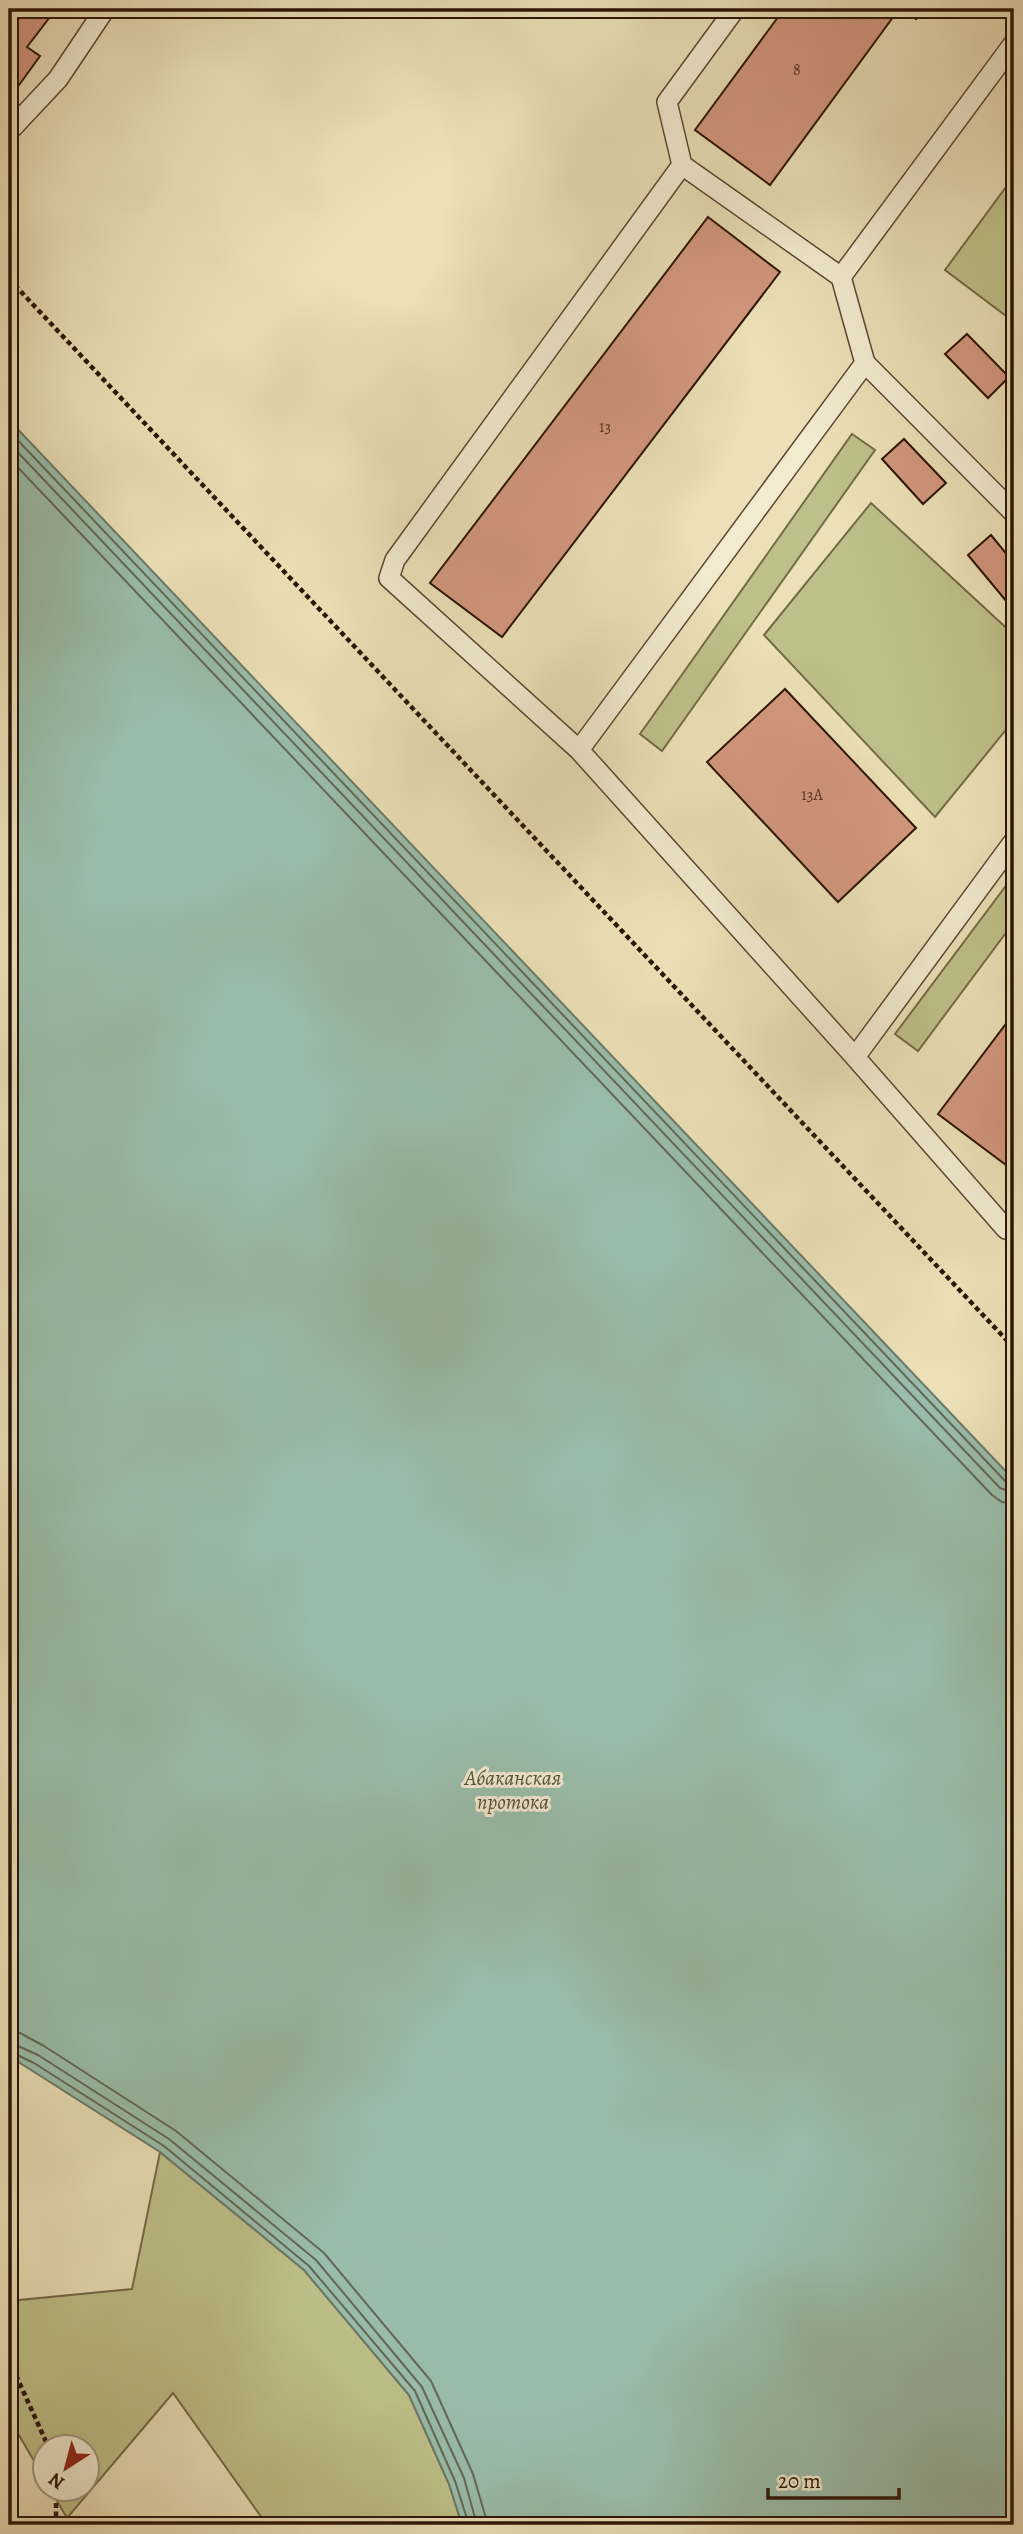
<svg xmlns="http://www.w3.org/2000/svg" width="1023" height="2534" viewBox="0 0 1023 2534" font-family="Alegreya,serif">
  <rect width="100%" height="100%" fill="#ebe0b7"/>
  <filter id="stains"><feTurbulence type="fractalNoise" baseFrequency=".00286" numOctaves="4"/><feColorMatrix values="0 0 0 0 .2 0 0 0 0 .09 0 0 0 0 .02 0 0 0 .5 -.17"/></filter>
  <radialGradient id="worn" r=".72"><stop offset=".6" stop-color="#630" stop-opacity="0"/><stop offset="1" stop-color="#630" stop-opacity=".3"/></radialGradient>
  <!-- green -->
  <path fill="#bec089" stroke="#756a48" stroke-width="2" d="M 1014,176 L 1014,322 L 945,270 Z
    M 852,434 L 875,450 L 662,751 L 640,734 Z
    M 871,503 L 1014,635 L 1014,720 L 935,817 L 764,635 Z
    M 1014,875 L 1014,922 L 918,1051 L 895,1034 Z
    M 160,2152 L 304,2270 L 409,2395 L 449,2484 L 462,2525 L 267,2525 L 173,2393 L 67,2518 L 50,2489 L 88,2488 L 88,2446 L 46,2446 L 45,2480 L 9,2418 L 9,2301 L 132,2289 Z"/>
  <!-- water -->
  <path fill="#99bdaa" stroke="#6d7969" stroke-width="2" d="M 9,420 L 1014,1480 L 1014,2525 L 462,2525 L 449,2484 L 409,2395 L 304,2270 L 160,2152 L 9,2056 Z"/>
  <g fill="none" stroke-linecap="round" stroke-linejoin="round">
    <!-- shore -->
    <path stroke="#626858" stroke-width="2" d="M 9,431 L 1006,1482 L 1014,1484
      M 9,443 L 1000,1488 L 1014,1493
      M 9,458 L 992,1495 L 1002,1502 L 1014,1504
      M 9,2032 L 20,2033 L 44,2046 L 176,2131 L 324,2253 L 431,2381 L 473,2474 L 488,2525
      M 9,2042 L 38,2055 L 169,2139 L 316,2260 L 422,2387 L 464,2478 L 477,2525
      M 9,2051 L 34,2063 L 164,2146 L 309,2266 L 415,2391 L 455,2481 L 469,2525"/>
  </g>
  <!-- building -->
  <path fill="#d2977e" stroke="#2c1407" stroke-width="2" d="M 9,9 L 56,9 L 27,47 L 40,56 L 9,99 Z
    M 784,9 L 899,9 L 770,185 L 695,130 Z
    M 902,9 L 923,9 L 916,19 Z
    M 708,217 L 780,272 L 502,637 L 430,583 Z
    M 967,334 L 1009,377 L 988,398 L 945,354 Z
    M 904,439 L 946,483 L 923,504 L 882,459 Z
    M 991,535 L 1014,563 L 1014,595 L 1007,602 L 968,555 Z
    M 785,689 L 916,828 L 838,902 L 707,762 Z
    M 1014,1013 L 1014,1171 L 938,1114 Z"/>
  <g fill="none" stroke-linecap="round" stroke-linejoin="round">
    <defs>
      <path id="service" d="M 9,127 L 13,127 L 58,79 L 105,9
        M 682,165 L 841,277 L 865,363 L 579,750 L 855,1057
        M 841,277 L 1014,43
        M 865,363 L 1014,513
        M 579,750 L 389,578 L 395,560 L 682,165 L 667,102 L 735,9
        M 1014,841 L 855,1057 L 1006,1229 L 1014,1218"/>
    </defs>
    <!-- service casing -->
    <use href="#service" stroke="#5c4733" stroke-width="22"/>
    <!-- path -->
    <path stroke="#2c1407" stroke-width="4.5" stroke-dasharray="5 3.5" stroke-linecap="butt" d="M 9,279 L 1014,1348
      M 9,2360 L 48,2446
      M 56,2525 L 56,2488"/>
    <!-- service -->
    <use href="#service" stroke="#f2ebd0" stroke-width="19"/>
  </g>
  <g text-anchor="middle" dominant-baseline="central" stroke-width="6" stroke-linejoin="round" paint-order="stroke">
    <!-- number labels -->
    <g font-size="16" fill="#563525">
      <text x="797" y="70">8</text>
      <text x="605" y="427">13</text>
      <text x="812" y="795">13А</text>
    </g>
    <!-- water labels -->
    <g font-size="21" font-style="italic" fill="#524f40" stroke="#f2ebd0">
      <text x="513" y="1778">Абаканская<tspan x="513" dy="24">протока</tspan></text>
    </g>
  </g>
  <!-- margin -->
  <rect width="1023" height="2534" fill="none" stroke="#ebe0b7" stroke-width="35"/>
  <rect x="10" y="10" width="1002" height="2513" fill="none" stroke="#2c1407" stroke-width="3.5"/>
  <rect x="18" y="18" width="988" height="2499" fill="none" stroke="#2c1407" stroke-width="2"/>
  <!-- north arrow -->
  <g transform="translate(66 2468) rotate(216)"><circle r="33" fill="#f2ebd0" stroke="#a39580" stroke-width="2"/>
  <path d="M0-5L12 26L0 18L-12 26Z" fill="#8f2418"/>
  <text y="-10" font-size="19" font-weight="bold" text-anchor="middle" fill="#2c1407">N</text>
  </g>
  <!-- scale -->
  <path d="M768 2488v10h131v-10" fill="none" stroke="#2c1407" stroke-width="3.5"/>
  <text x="778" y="2488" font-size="21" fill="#2c1407" stroke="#f2ebd0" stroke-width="5" paint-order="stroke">20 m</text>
  <rect width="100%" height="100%" filter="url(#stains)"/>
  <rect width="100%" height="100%" fill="url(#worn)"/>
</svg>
